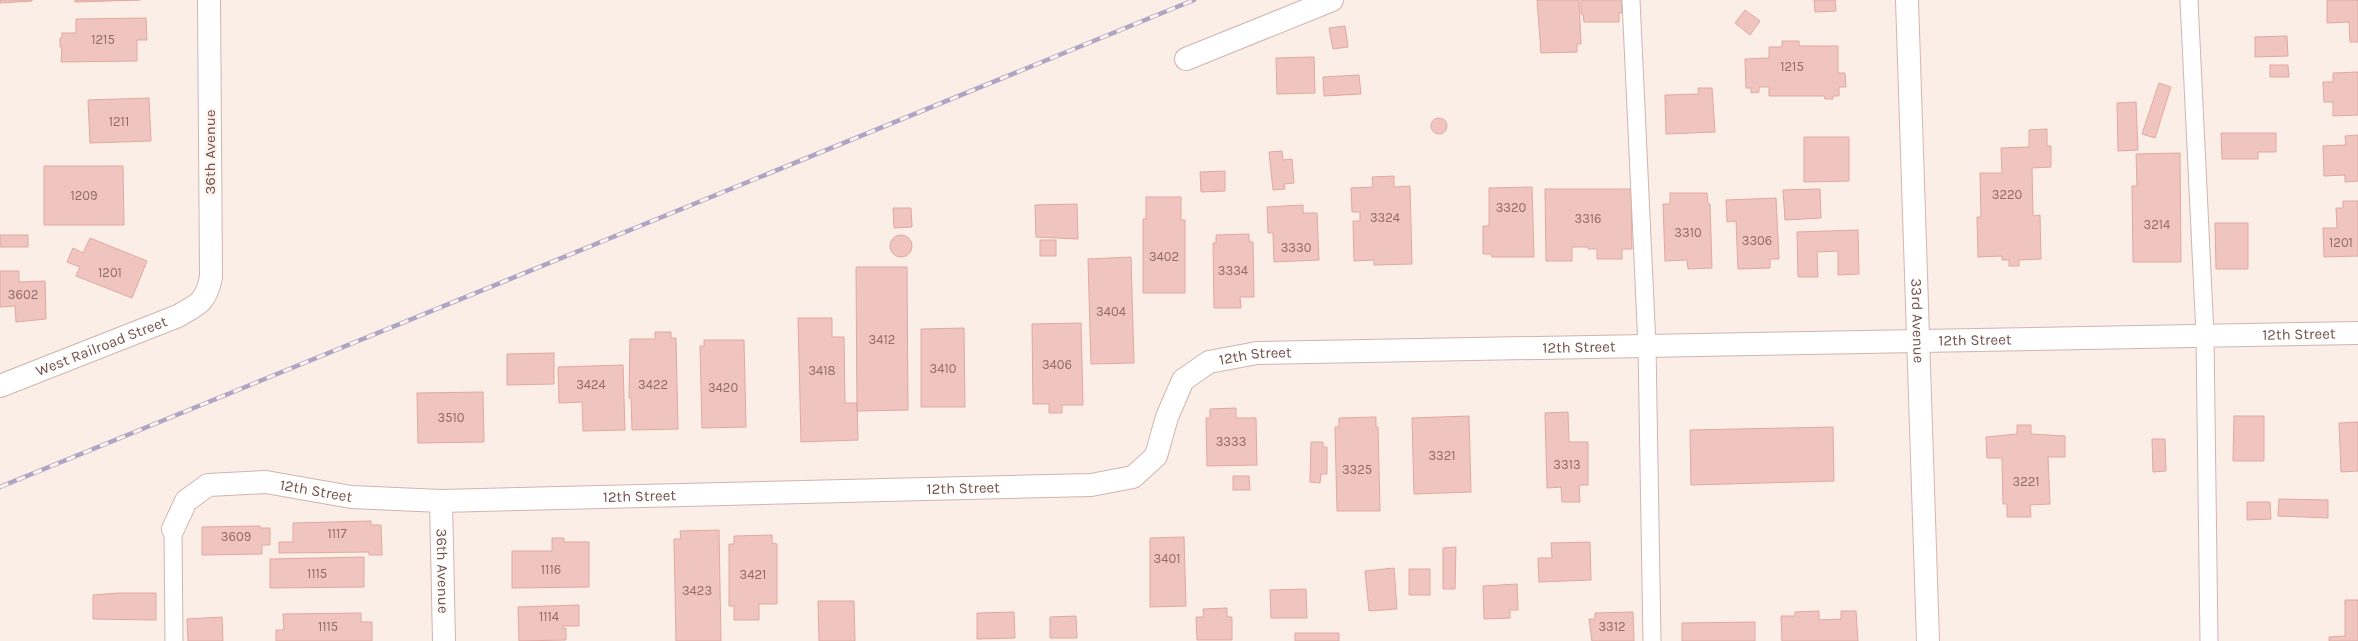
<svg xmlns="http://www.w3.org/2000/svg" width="2358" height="641" viewBox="0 0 2358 641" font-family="Karla,sans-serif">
  <rect width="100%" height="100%" fill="#fbeee6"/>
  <!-- building -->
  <path fill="#f0c5bf" stroke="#e1a8a0" d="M 0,0 L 32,0 L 32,1 L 0,3 Z
    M 75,0 L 140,0 L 75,2 Z
    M 1537,0 L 1579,0 L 1581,44 L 1577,44 L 1577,52 L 1541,53 Z
    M 1581,0 L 1622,0 L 1622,13 L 1619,13 L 1619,22 L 1584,22 L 1583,14 L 1581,14 Z
    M 1814,0 L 1835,0 L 1836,11 L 1815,12 Z
    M 2327,0 L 2358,0 L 2358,42 L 2350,42 L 2349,22 L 2327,23 Z
    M 1745,10 L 1760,21 L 1750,35 L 1735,23 Z
    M 146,18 L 147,40 L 137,40 L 137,61 L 61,62 L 62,47 L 60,47 L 60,38 L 62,38 L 62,33 L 76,33 L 76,19 Z
    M 1345,26 L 1348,47 L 1333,49 L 1329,28 Z
    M 2287,36 L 2288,56 L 2255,57 L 2255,37 Z
    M 1782,41 L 1799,41 L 1799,46 L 1838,46 L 1838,73 L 1845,73 L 1846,87 L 1839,87 L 1839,96 L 1833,96 L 1833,99 L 1825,99 L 1824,96 L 1769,96 L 1769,87 L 1759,87 L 1759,92 L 1751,93 L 1751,88 L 1746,88 L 1745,59 L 1769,58 L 1769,47 L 1782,47 Z
    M 1314,57 L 1315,93 L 1277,94 L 1276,58 Z
    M 2270,65 L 2288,65 L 2289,77 L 2270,77 Z
    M 2358,72 L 2358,115 L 2333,116 L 2333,102 L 2324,102 L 2323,82 L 2333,82 L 2333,73 Z
    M 1359,75 L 1361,94 L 1324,96 L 1323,77 Z
    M 2159,83 L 2171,87 L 2155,138 L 2142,134 Z
    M 1698,88 L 1712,88 L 1715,132 L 1666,134 L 1665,95 L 1699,94 Z
    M 149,98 L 151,141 L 90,143 L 88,100 Z
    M 2136,102 L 2138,150 L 2118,151 L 2117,103 Z
    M1431 126a8 8 0 1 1 16 0a8 8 0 1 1-16 0Z
    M 2047,129 L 2047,146 L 2051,146 L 2051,167 L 2032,168 L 2033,216 L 2040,215 L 2041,259 L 2019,260 L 2019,266 L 2009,266 L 2009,260 L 2002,260 L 2002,256 L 1978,257 L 1977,217 L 1981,217 L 1980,173 L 2002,173 L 2001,148 L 2029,147 L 2029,130 Z
    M 2221,133 L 2276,133 L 2276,152 L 2258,152 L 2258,159 L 2222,159 Z
    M 2358,135 L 2358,181 L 2345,182 L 2345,175 L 2324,176 L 2323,146 L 2346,145 L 2345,136 Z
    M 1804,137 L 1849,137 L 1849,181 L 1804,182 Z
    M 1282,151 L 1283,160 L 1292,159 L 1294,183 L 1284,184 L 1285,189 L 1273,190 L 1269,152 Z
    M 2180,153 L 2181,262 L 2133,262 L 2132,186 L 2137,186 L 2136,154 Z
    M 44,166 L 123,166 L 124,225 L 44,225 Z
    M 1225,171 L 1225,191 L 1201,192 L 1200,172 Z
    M 1394,176 L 1394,187 L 1410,186 L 1412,264 L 1374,265 L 1374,260 L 1354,261 L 1353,221 L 1360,221 L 1360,212 L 1352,212 L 1351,188 L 1373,187 L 1372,177 Z
    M 1532,187 L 1534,257 L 1492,257 L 1491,254 L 1483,254 L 1483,226 L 1489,226 L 1489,188 Z
    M 1545,189 L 1631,189 L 1632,249 L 1622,249 L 1622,259 L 1597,259 L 1597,249 L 1588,249 L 1588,247 L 1572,247 L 1572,261 L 1546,261 Z
    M 1820,189 L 1821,218 L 1785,220 L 1783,190 Z
    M 1670,193 L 1707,193 L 1708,204 L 1710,204 L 1712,268 L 1688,269 L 1687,260 L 1665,261 L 1663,204 L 1670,204 Z
    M 1146,197 L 1181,197 L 1181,220 L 1185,220 L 1185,293 L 1143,293 L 1143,219 L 1146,219 Z
    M 1776,198 L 1779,259 L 1770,259 L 1770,268 L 1738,269 L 1736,221 L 1727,222 L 1726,200 Z
    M 2343,201 L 2358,201 L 2358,256 L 2324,257 L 2323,228 L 2337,228 L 2336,208 L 2343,208 Z
    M 1077,204 L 1078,239 L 1036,237 L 1035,205 Z
    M 1303,205 L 1303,213 L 1317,213 L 1319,260 L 1274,262 L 1273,233 L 1268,233 L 1267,207 Z
    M 893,208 L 911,208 L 912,227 L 894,228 Z
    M 2215,223 L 2248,223 L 2248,269 L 2216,269 Z
    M 1858,230 L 1859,274 L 1838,275 L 1838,251 L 1817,252 L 1818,277 L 1798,277 L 1797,232 Z
    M 1249,234 L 1249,242 L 1253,242 L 1254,297 L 1240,297 L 1241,308 L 1214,308 L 1213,243 L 1216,243 L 1216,235 Z
    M890 246a11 11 0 1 1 22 0a11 11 0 1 1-22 0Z
    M 0,235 L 28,235 L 28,247 L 0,247 Z
    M 90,238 L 147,261 L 132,298 L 76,276 L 80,267 L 67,262 L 73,248 L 83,253 Z
    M 1040,240 L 1056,240 L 1056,256 L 1040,256 Z
    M 1131,257 L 1134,363 L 1091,364 L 1088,259 Z
    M 856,267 L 907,267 L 908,410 L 857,411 Z
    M 0,271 L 19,271 L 19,282 L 45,281 L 46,319 L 16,322 L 15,306 L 0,307 Z
    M 798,318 L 832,318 L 832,337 L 844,337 L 845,403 L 857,403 L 858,440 L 801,442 Z
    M 1081,323 L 1083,405 L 1062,405 L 1062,413 L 1049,413 L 1049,404 L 1033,404 L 1032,324 Z
    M 964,328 L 965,407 L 921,407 L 921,329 Z
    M 655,332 L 671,332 L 671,338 L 676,338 L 678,429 L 632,430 L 631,398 L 629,398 L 630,339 L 655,339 Z
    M 704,340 L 744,340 L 746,427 L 702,428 L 700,346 L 704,346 Z
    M 554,353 L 554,384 L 507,385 L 507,354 Z
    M 623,365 L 625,430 L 583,431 L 582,402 L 559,403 L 558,367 Z
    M 483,392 L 484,442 L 418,443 L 417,393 Z
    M 1236,408 L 1236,418 L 1256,418 L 1257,465 L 1207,466 L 1206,418 L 1210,418 L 1210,409 Z
    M 1568,412 L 1569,442 L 1588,442 L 1588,485 L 1579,485 L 1580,502 L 1562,502 L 1561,487 L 1547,488 L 1545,413 Z
    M 1469,416 L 1471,492 L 1414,494 L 1412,418 Z
    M 2234,416 L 2264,416 L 2264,461 L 2233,461 Z
    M 1376,417 L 1376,427 L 1378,427 L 1380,511 L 1337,511 L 1335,427 L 1339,427 L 1339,418 Z
    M 2358,422 L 2358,471 L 2341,472 L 2339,423 Z
    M 2017,425 L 2031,425 L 2031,434 L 2065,436 L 2065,457 L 2048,457 L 2050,504 L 2030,505 L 2031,517 L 2007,517 L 2007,504 L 2003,504 L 2002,458 L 1987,458 L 1986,437 L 2017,434 Z
    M 1833,427 L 1834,481 L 1691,485 L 1690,430 Z
    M 2152,439 L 2165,439 L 2166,471 L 2153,472 Z
    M 1311,442 L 1323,442 L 1323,447 L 1327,447 L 1327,474 L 1321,474 L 1320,483 L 1310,482 Z
    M 1233,476 L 1249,476 L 1250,490 L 1233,490 Z
    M 2279,499 L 2328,500 L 2328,518 L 2278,516 Z
    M 2247,502 L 2270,502 L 2271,519 L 2247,520 Z
    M 371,521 L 371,525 L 381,525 L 382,555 L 369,555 L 369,552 L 279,553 L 279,542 L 293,542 L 293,523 Z
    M 260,526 L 260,528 L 270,528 L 270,545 L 262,545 L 262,554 L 202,555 L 202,527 Z
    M 719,530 L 721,641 L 676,641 L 674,539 L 681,539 L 680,531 Z
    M 772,535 L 772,543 L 777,544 L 777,604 L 759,604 L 759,620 L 734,620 L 734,606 L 729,606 L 729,544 L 734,544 L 734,536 Z
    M 1184,537 L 1186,606 L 1150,607 L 1150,538 Z
    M 552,538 L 564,538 L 564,542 L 589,542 L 589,587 L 512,588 L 512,551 L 552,551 Z
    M 1590,542 L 1591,580 L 1539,582 L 1538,558 L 1552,558 L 1551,543 Z
    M 1456,547 L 1455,589 L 1443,589 L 1443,548 Z
    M 364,557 L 364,587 L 270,588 L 270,559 Z
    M 1394,568 L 1397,609 L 1369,611 L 1365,571 Z
    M 1409,569 L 1430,569 L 1430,595 L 1409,595 Z
    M 1517,584 L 1518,610 L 1510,610 L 1510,618 L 1484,619 L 1483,586 Z
    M 1306,589 L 1307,618 L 1271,618 L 1270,590 Z
    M 119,593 L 156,593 L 156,620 L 93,619 L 93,595 Z
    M 2345,600 L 2358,600 L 2358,641 L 2329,641 L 2329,637 L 2345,636 Z
    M 818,601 L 854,601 L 855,641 L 819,641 Z
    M 579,605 L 579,626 L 563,626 L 563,629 L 566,628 L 566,640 L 519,641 L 518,607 Z
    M 1227,608 L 1227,617 L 1232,617 L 1232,640 L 1197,640 L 1196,617 L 1204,617 L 1203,609 Z
    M 1819,611 L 1819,620 L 1841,619 L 1841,611 L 1856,611 L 1858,641 L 1782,641 L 1781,616 L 1795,616 L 1795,612 Z
    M 1014,612 L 1015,638 L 977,639 L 977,613 Z
    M 1633,612 L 1634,641 L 1592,641 L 1589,619 L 1595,619 L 1595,613 Z
    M 361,613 L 361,622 L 372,622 L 372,641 L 276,641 L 276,630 L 284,630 L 283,614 Z
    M 1076,616 L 1077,638 L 1050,638 L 1050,617 Z
    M 222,617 L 223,641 L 188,641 L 187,619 Z
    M 1755,622 L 1755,641 L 1682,641 L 1682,623 Z
    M 1295,633 L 1339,633 L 1339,641 L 1295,641 Z"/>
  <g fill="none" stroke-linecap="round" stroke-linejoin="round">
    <defs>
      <path id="lane" d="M 1631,0 L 1647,346 L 1652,641
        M 2189,0 L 2205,335 L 2209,641
        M 173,529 L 174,641"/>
      <g id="street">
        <path d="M 1186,59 L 1332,0"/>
        <path id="s1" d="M 0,386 L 178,316 C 199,304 206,302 211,277 L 209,0"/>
        <path id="s2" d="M 441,501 L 444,641"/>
        <path id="s3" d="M 173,529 L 186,501 L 208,485 L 266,482 L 351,497 L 441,501 L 1091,485 L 1133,477 L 1156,456 L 1167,417 L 1183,380 L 1209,362 L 1257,353 L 2358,333"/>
      </g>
      <g id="secondary">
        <path id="s4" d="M 1907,0 L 1928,641"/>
      </g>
    </defs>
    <!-- lane casing -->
    <use href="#lane" stroke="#cfb5b0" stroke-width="19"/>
    <!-- street casing -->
    <use href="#street" stroke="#cfb5b0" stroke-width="24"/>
    <!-- secondary casing -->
    <use href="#secondary" stroke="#d4b6af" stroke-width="24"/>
    <!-- lane -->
    <use href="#lane" stroke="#fff" stroke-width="17"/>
    <!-- street -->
    <use href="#street" stroke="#fff" stroke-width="22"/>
    <!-- secondary -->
    <use href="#secondary" stroke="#fff" stroke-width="22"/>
    <defs>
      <path id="rail" d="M 0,487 L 1194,0"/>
    </defs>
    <!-- rail casing -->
    <use href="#rail" stroke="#aea5c5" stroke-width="4.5"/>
    <!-- rail -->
    <use href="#rail" stroke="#fef2ec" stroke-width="3" stroke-dasharray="9" stroke-linecap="butt"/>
  </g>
  <g text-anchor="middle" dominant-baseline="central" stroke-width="4" stroke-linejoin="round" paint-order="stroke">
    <!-- number labels -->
    <g font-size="13" fill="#936d69">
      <text x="103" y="39">1215</text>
      <text x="1792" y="66">1215</text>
      <text x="119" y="121">1211</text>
      <text x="2007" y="194">3220</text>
      <text x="84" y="195">1209</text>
      <text x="1511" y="207">3320</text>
      <text x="1385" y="217">3324</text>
      <text x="1588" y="218">3316</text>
      <text x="2157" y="224">3214</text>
      <text x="1688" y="232">3310</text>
      <text x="1757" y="240">3306</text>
      <text x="2341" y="242">1201</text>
      <text x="1296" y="247">3330</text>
      <text x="1164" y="256">3402</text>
      <text x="1233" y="270">3334</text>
      <text x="110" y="272">1201</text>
      <text x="23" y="294">3602</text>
      <text x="1111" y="311">3404</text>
      <text x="882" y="339">3412</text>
      <text x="1057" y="364">3406</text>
      <text x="943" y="368">3410</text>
      <text x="822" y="370">3418</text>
      <text x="591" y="384">3424</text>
      <text x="653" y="384">3422</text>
      <text x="723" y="387">3420</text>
      <text x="451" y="417">3510</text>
      <text x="1231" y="441">3333</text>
      <text x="1442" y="455">3321</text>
      <text x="1567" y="464">3313</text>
      <text x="1357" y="469">3325</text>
      <text x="2026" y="481">3221</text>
      <text x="337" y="533">1117</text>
      <text x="236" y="536">3609</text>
      <text x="1167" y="558">3401</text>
      <text x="551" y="569">1116</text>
      <text x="317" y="573">1115</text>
      <text x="753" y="574">3421</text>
      <text x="697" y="590">3423</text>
      <text x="549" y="616">1114</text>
      <text x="328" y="626">1115</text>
      <text x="1612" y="626">3312</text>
    </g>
    <!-- street labels -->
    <g font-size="15" fill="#74504c" stroke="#fef2ec">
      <text transform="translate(210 152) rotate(-90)">36th Avenue</text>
      <text stroke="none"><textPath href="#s4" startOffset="321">33rd Avenue</textPath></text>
      <text stroke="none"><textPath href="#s3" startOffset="2220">12th Street</textPath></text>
      <text stroke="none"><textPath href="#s3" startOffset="1896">12th Street</textPath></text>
      <text stroke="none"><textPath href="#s1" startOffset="109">West Railroad Street</textPath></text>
      <text stroke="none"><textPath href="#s3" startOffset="1500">12th Street</textPath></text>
      <text stroke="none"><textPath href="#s3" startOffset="1176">12th Street</textPath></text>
      <text stroke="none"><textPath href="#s3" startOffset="815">12th Street</textPath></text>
      <text stroke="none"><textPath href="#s3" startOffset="167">12th Street</textPath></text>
      <text stroke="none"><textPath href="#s3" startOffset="491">12th Street</textPath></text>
      <text stroke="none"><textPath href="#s2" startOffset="70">36th Avenue</textPath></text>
    </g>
  </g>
</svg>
